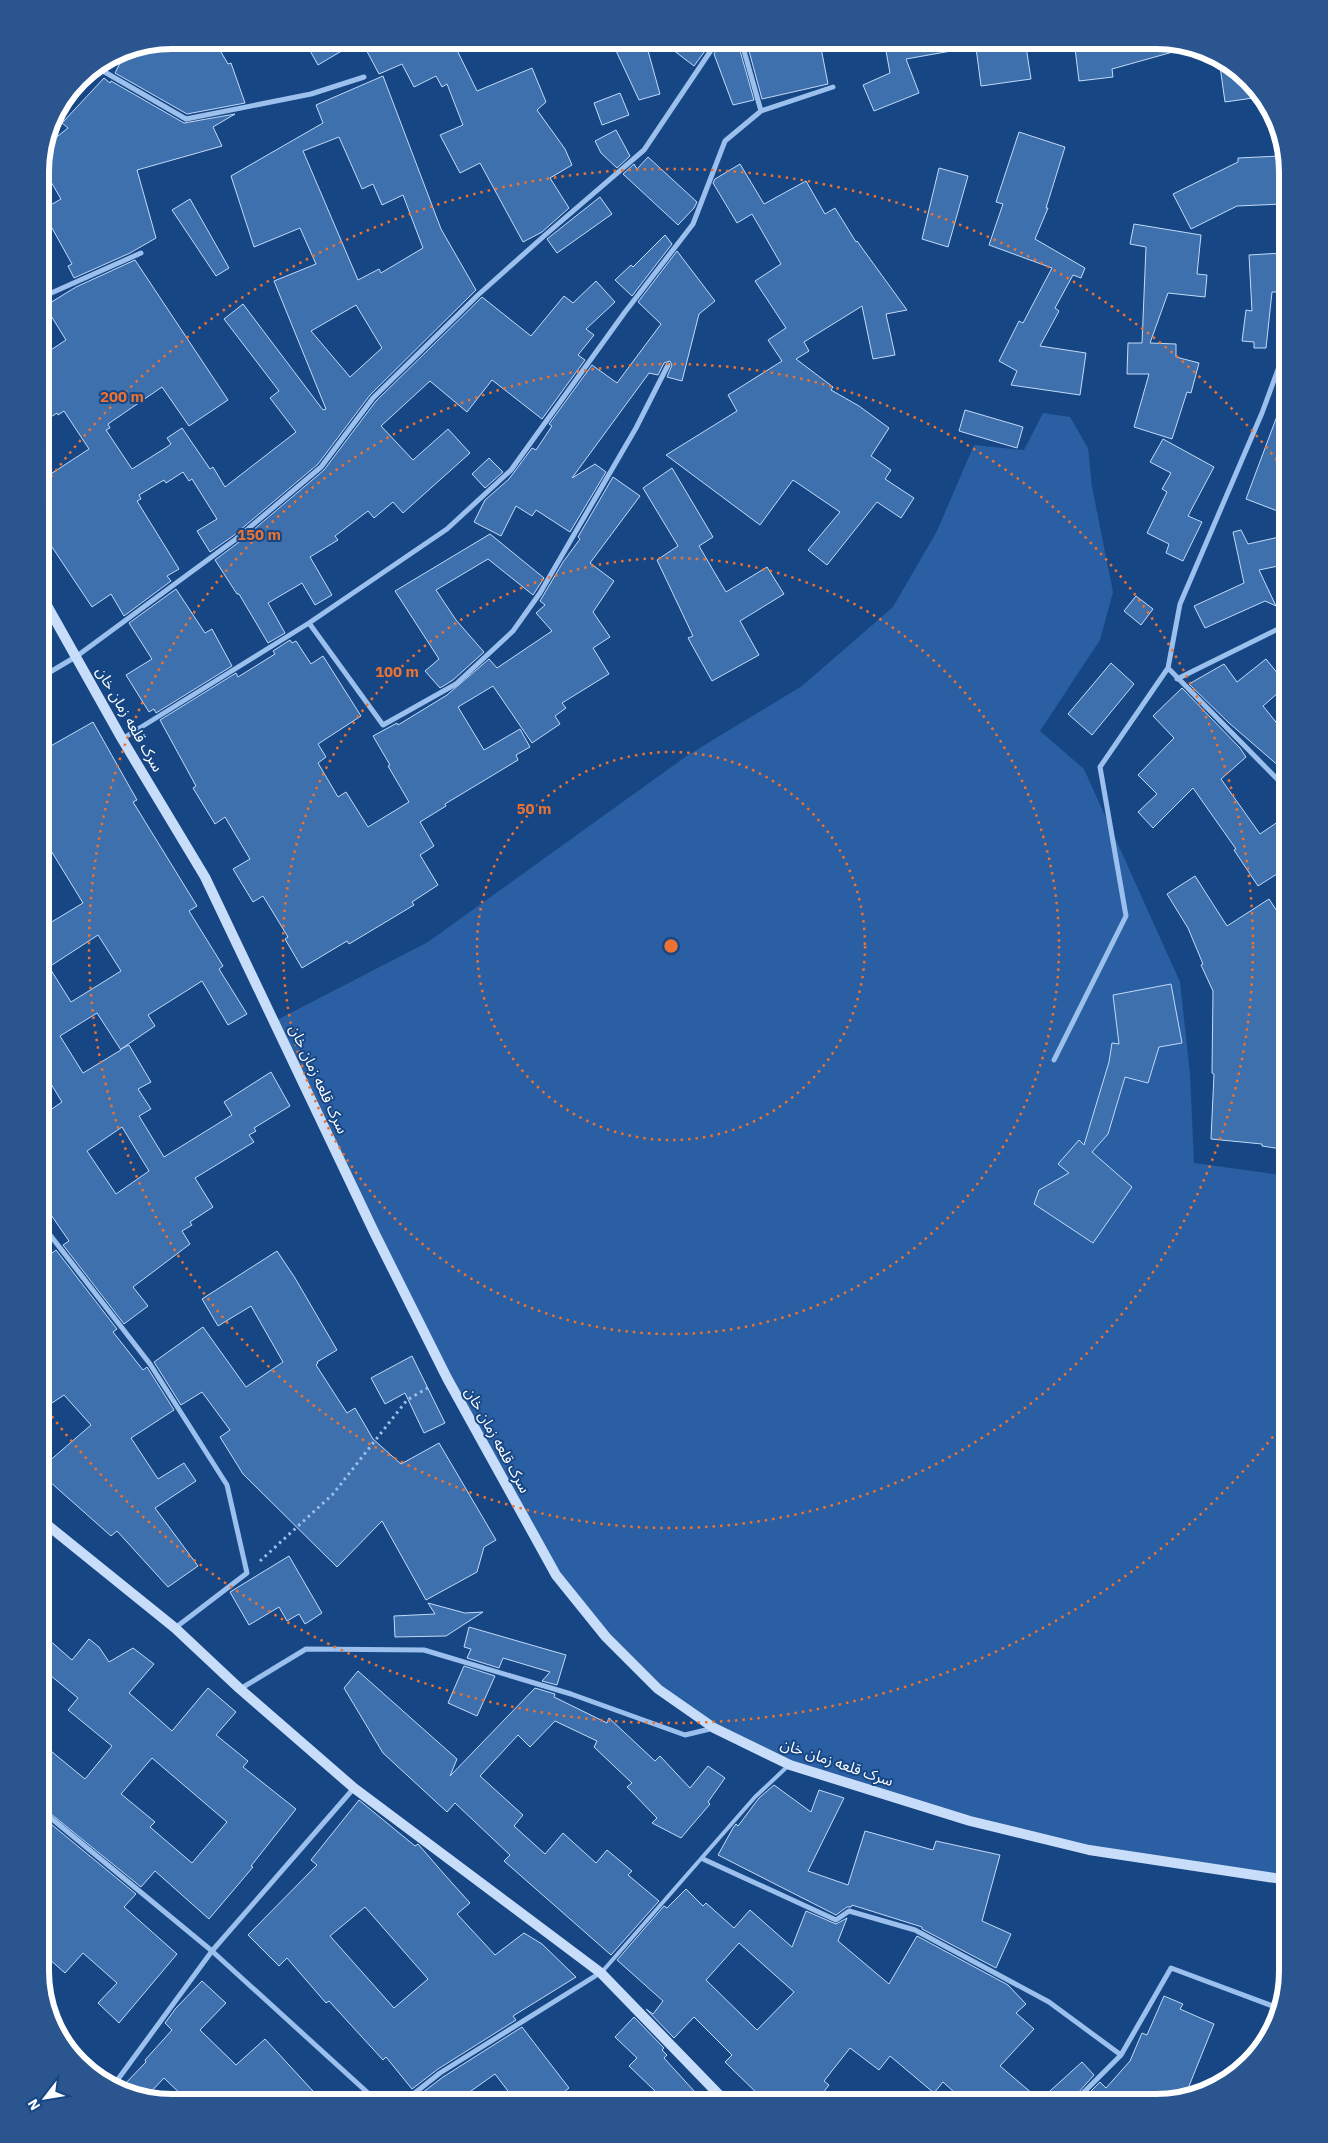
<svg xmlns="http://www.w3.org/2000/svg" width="1328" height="2143" viewBox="0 0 1328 2143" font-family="'IBM Plex Sans','Noto Sans Arabic',sans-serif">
  <rect width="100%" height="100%" fill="#174684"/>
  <!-- green -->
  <path fill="#2a5fa3" d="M 1043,413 L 1070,417 L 1088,448 L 1092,487 L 1113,592 L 1100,640 L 1040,731 L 1084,769 L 1180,982 L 1190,1074 L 1194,1163 L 1288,1176 L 1288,1880 L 1089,1850 L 790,1765 L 714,1728 L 658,1689 L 555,1575 L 447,1378 L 275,1021 L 428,942 L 688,755 L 802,686 L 893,607 L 937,531 L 974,445 L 1024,450 Z"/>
  <!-- building -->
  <path fill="#3f70ae" stroke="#c1daf9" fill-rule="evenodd" d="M 172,40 L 214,40 L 228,64 L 231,63 L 245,103 L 187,114 L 115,73 L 127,49 Z
    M 304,40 L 360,40 L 318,65 Z
    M 361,40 L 452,40 L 477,91 L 532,68 L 546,102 L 537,110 L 565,149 L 572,165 L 550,178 L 569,208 L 542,232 L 523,242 L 480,163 L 460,173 L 440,135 L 463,125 L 447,84 L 442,87 L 436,76 L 414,87 L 402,64 L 379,74 Z
    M 611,40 L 645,40 L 660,94 L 639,100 Z
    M 660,40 L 713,40 L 694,66 Z
    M 722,40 L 737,40 L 754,100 L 733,105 L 714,54 Z
    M 746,40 L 807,40 L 808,45 L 820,43 L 828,84 L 762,99 Z
    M 884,40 L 950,40 L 951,51 L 906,59 L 919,93 L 874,111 L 863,85 L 890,73 Z
    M 975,40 L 1025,40 L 1031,79 L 981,86 Z
    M 1074,40 L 1165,40 L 1187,48 L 1112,69 L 1113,77 L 1079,81 Z
    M 1219,59 L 1230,62 L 1260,97 L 1225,102 Z
    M 383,76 L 441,229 L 476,290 L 370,395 L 318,464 L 233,536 L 210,552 L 197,531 L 217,519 L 192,479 L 189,481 L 183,472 L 166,483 L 164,480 L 139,495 L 141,499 L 137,501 L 179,569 L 167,576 L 171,581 L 124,616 L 111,594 L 92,607 L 40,529 L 40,481 L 89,449 L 64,411 L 58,415 L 57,413 L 40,424 L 40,357 L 66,340 L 45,306 L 76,287 L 135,260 L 228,400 L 189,426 L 162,387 L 108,424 L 110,428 L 106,430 L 132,469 L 167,447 L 171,444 L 167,438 L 182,428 L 210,469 L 213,467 L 225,487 L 296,432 L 270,398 L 279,391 L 224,319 L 243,304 L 323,410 L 326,409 L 274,281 L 316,264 L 300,228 L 254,247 L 231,176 L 323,123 L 316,105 ZM 339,137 L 362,189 L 373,184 L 382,205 L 403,195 L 423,248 L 381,273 L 379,269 L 358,280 L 303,151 ZM 356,305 L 382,348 L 350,377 L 311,331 Z
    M 104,78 L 110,83 L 111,81 L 184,123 L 235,114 L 213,127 L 222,146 L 137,170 L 156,238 L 130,253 L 74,278 L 68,266 L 72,264 L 42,210 L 61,199 L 40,163 L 44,147 L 68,128 L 62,123 Z
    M 620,93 L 629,115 L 602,125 L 594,103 Z
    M 616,130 L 630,156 L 617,168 L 601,153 L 595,141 Z
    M 1019,132 L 1065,147 L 1046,208 L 1048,208 L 1035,239 L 1085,268 L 1081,278 L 1073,275 L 1055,308 L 1059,311 L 1040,346 L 1086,353 L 1080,395 L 1011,385 L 1017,371 L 999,361 L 1019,321 L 1023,323 L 1052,268 L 989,245 L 1003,204 L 996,202 Z
    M 1280,156 L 1283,204 L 1237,206 L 1191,229 L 1173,194 L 1238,162 L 1238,158 Z
    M 648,157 L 697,202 L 694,208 L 678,225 L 623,174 L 634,164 L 637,169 Z
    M 740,164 L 764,204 L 806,181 L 825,214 L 835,208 L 856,242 L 857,241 L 907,310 L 886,314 L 895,355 L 873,359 L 862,306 L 804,342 L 809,351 L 796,359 L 833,387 L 831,390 L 859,406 L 889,428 L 871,456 L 891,470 L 885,479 L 914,498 L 901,518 L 877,502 L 827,565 L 808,550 L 840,512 L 793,480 L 760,525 L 666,455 L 737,411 L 728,395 L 782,361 L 768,340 L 786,328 L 755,281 L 781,264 L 752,214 L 737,223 L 713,183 L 715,179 Z
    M 939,168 L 968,176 L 948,247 L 922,239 Z
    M 600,197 L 612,214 L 557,253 L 547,239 Z
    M 190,199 L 229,268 L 216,276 L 172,210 Z
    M 1134,224 L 1201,235 L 1197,274 L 1207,275 L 1205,297 L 1168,293 L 1150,343 L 1176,344 L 1176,357 L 1199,363 L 1191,393 L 1187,392 L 1172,439 L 1134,427 L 1149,374 L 1127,374 L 1128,343 L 1142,343 L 1146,247 L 1130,244 Z
    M 665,235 L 672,244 L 632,296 L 615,280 L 631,265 L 633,267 Z
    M 677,251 L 715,301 L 699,314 L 682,381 L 667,377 L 672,365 L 670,361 L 664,363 L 658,375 L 649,373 L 572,478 L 595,464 L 606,472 L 570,532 L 536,510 L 532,516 L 516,506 L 501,536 L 474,522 L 485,500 L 509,479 L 532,448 L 536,450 L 552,426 L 549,424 L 592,365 L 617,383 L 661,324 L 638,302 Z
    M 1282,253 L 1284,292 L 1272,292 L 1266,348 L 1254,348 L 1254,342 L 1242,341 L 1246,310 L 1252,311 L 1249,255 Z
    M 596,281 L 615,302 L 586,329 L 594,335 L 578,355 L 585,360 L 542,419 L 492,380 L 467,412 L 430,381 L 381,426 L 413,460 L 448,429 L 470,453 L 403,513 L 393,502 L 374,518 L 368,511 L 335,536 L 338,540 L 310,557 L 332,595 L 315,605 L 302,583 L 268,603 L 285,633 L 268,643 L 239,594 L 237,594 L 215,560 L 239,542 L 324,470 L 376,401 L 482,297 L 531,336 L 564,296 L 573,303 Z
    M 1286,392 L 1288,392 L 1288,515 L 1246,499 Z
    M 965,410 L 1023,427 L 1017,448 L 959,431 Z
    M 1163,439 L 1214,467 L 1188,516 L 1202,522 L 1183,561 L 1166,553 L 1169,544 L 1147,533 L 1167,492 L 1162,489 L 1171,473 L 1150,462 Z
    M 489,458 L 503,472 L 485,488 L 472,474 Z
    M 672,468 L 713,537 L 699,546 L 726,592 L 767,567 L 784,594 L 740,621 L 759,655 L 712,681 L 688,638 L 693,636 L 657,560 L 678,546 L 643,488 Z
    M 613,477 L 640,496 L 590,563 L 614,581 L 593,612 L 610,637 L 593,648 L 609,674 L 562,703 L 566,708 L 555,716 L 560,724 L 532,743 L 493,686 L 458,707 L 484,750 L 520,729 L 530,747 L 516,755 L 518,760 L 445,804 L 446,806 L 420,822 L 434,846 L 420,855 L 438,885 L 412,902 L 414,905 L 349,944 L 347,941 L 302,968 L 285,939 L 288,937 L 263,896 L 253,902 L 233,869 L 250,859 L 225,817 L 215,824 L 193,788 L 196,786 L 160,720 L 236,673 L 238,677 L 275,654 L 273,651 L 290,640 L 292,643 L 296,641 L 311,664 L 323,656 L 361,716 L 318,744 L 326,757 L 318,763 L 338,797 L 346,792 L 368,827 L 409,802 L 388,766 L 390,765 L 373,736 L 397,723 L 398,725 L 447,695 L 489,659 L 497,668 L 552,631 L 536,613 L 545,605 L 540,601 L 563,562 L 580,539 L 578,537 Z
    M 1241,530 L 1248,544 L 1288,535 L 1288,564 L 1259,570 L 1276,606 L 1265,601 L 1205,628 L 1194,606 L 1244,583 L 1233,532 Z
    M 490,534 L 544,578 L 533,595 L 488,559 L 436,590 L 456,620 L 484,652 L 453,680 L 440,688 L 425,671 L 439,659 L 395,591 Z
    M 176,589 L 205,633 L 212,629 L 232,666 L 156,713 L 154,709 L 149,712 L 126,675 L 152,659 L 129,623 Z
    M 1136,596 L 1153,609 L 1141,625 L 1124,611 Z
    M 1266,659 L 1287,685 L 1263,706 L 1288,737 L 1288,774 L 1229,723 L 1189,684 L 1224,664 L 1237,682 Z
    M 1111,663 L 1134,684 L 1092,735 L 1068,714 Z
    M 1182,688 L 1240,748 L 1246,757 L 1221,779 L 1260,834 L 1288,815 L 1288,867 L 1258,886 L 1234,850 L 1236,849 L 1193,788 L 1153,828 L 1138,812 L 1157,794 L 1138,775 L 1174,738 L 1153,716 Z
    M 93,722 L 137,800 L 133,802 L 197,906 L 189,911 L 223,966 L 219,969 L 247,1014 L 228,1025 L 202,981 L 148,1015 L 155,1026 L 121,1049 L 129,1045 L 151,1082 L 138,1089 L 151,1109 L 139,1116 L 164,1157 L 232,1115 L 224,1102 L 271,1072 L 290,1106 L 254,1128 L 256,1131 L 249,1135 L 254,1142 L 195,1178 L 213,1207 L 190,1222 L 192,1225 L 182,1231 L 190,1244 L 133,1287 L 148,1306 L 124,1324 L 63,1245 L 69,1241 L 40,1199 L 40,1117 L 62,1102 L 40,1066 L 40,929 L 83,903 L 50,849 L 40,855 L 40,752 ZM 98,935 L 121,971 L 71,1002 L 49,967 ZM 97,1013 L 121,1050 L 83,1073 L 60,1036 ZM 122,1127 L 149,1171 L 116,1194 L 87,1151 Z
    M 1195,876 L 1227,926 L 1269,899 L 1288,928 L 1288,1029 L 1279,1089 L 1288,1090 L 1288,1150 L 1262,1146 L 1262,1144 L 1211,1139 L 1214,1074 L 1212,1073 L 1213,991 L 1201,965 L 1203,964 L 1188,928 L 1167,894 Z
    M 1171,984 L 1182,1043 L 1159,1047 L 1148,1083 L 1125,1077 L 1108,1134 L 1092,1152 L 1132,1187 L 1093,1243 L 1034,1204 L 1039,1190 L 1069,1173 L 1058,1164 L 1079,1140 L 1084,1145 L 1109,1062 L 1112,1043 L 1119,1044 L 1113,995 Z
    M 56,1250 L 117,1329 L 113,1332 L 143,1370 L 147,1367 L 174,1410 L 131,1438 L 158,1479 L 184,1463 L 196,1481 L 155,1508 L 198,1566 L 168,1587 L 117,1531 L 111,1536 L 40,1473 L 40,1469 L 91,1425 L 64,1395 L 40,1411 L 40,1262 Z
    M 277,1251 L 295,1278 L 337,1350 L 317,1362 L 318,1363 L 316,1365 L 347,1413 L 355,1408 L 373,1439 L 401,1464 L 439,1443 L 496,1540 L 484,1547 L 477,1572 L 426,1600 L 382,1521 L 337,1567 L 243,1474 L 220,1437 L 230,1430 L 202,1392 L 181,1405 L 154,1362 L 203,1327 L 246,1387 L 283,1362 L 251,1306 L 218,1326 L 202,1299 Z
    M 412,1356 L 445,1423 L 424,1433 L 405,1393 L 385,1404 L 371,1378 Z
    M 289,1556 L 322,1613 L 305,1624 L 299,1614 L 287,1621 L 279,1607 L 249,1625 L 230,1592 Z
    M 428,1603 L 465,1613 L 483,1612 L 446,1636 L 395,1637 L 394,1616 L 435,1614 Z
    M 469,1627 L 566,1655 L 557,1685 L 542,1681 L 550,1672 L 503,1658 L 499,1668 L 467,1658 L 471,1649 L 464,1647 Z
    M 40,1632 L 72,1660 L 89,1639 L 99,1647 L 109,1662 L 133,1648 L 154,1664 L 129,1693 L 172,1731 L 208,1688 L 236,1712 L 216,1735 L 248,1761 L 243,1767 L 296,1809 L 251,1866 L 253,1867 L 209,1919 L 155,1871 L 141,1887 L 40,1805 L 40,1742 L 85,1779 L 112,1746 L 68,1710 L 78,1698 L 40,1667 ZM 152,1758 L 227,1822 L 192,1863 L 150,1827 L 155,1822 L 121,1794 Z
    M 464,1666 L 495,1676 L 477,1716 L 448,1703 Z
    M 358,1671 L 457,1759 L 450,1776 L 535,1688 L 555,1694 L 554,1697 L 607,1723 L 609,1718 L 655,1761 L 660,1756 L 690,1788 L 708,1766 L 725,1778 L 708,1802 L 710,1804 L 681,1838 L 652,1823 L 657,1818 L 627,1787 L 632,1783 L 594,1747 L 597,1741 L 555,1721 L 530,1747 L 518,1735 L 480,1776 L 523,1815 L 514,1826 L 545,1854 L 563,1833 L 596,1863 L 607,1850 L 632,1871 L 628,1875 L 659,1901 L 611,1955 L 504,1861 L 510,1855 L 455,1803 L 447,1812 L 383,1753 L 344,1688 Z
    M 774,1785 L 811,1812 L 819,1790 L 844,1798 L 808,1871 L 848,1885 L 865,1831 L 933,1850 L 936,1841 L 1000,1855 L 982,1921 L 1011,1934 L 996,1968 L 922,1929 L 922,1927 L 852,1905 L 851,1907 L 847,1907 L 836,1915 L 718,1855 L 733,1828 L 736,1824 L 738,1826 L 759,1798 Z
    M 359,1800 L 415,1846 L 418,1844 L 444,1874 L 470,1903 L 457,1914 L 495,1955 L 524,1933 L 542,1944 L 576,1977 L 513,2016 L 516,2020 L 438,2069 L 412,2089 L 386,2057 L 383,2060 L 329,2001 L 326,2003 L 287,1958 L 279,1966 L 248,1935 L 317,1865 L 311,1860 ZM 365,1907 L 428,1979 L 394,2008 L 330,1936 Z
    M 40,1815 L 136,1894 L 124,1907 L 177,1954 L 119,2023 L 98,2003 L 117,1983 L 83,1953 L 65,1973 L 40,1951 Z
    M 686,1889 L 703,1906 L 706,1903 L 734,1928 L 750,1910 L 792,1947 L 806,1911 L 836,1924 L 847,1918 L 838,1941 L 889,1984 L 917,1936 L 1008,1985 L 1026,2004 L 1016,2013 L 1034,2029 L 1000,2066 L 1040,2100 L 1082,2062 L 1094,2075 L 1069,2103 L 966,2103 L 943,2082 L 934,2093 L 890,2056 L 879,2070 L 850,2048 L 824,2081 L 829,2085 L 815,2103 L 767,2103 L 725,2062 L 732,2055 L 694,2017 L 674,2038 L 646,2009 L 653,2014 L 663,2001 L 617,1960 L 664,1906 L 667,1908 ZM 739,1943 L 794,1992 L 757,2030 L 706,1980 Z
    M 202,1981 L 226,2003 L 200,2030 L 236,2065 L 265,2039 L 324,2103 L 190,2103 L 164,2078 L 146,2097 L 121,2088 L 146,2062 L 145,2060 L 172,2030 L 165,2023 L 176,2008 Z
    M 1164,1996 L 1183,2004 L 1180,2009 L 1214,2024 L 1185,2096 L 1156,2103 L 1079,2103 L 1100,2082 L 1106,2088 L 1130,2061 L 1142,2033 L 1147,2035 Z
    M 634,2017 L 664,2048 L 662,2050 L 667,2055 L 664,2058 L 705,2103 L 640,2103 L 655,2091 L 629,2066 L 637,2058 L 615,2037 Z
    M 522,2027 L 569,2088 L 550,2103 L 517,2103 L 495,2074 L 454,2103 L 424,2103 L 418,2096 L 443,2077 Z"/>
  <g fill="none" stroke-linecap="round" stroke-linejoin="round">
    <!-- path -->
    <path stroke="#9bc0ed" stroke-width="3" stroke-dasharray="2.5 4" stroke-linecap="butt" d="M 260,1561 L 333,1494 L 407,1400 L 431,1386"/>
    <!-- lane -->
    <path stroke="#9bc0ed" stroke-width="4" d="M 601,1973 L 755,1797 L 789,1765"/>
    <!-- street -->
    <path stroke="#9bc0ed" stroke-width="5" d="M 741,40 L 761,111 L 833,87
      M 96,67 L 186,119 L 311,94 L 364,77
      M 62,103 L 92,69
      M 40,298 L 141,253
      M 309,623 L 383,725 L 456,684 L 513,631 L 540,593 L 636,428 L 668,365
      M 1168,668 L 1288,790
      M 40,678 L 77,656 L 236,539 L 321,467 L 373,398 L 478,295 L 544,236 L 644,150 L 718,40
      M 1177,679 L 1288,624
      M 122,739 L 309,623 L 447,529 L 511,470 L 625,312 L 693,224 L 725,141 L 761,111
      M 1054,1060 L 1126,916 L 1100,767 L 1168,668 L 1180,604 L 1262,413 L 1288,342
      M 40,1222 L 150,1364 L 227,1485 L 247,1573 L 175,1628
      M 240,1689 L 306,1649 L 424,1650 L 571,1694 L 685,1735 L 714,1728
      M 40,1809 L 212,1951 L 379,2103
      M 703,1859 L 836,1920 L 849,1911 L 915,1930 L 1049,2002 L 1121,2055
      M 113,2086 L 212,1951 L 354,1788
      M 402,2103 L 440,2073 L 600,1973
      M 1073,2103 L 1121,2055 L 1171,1968 L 1278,2008"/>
    <!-- secondary -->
    <path stroke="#c8ddf9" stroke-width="10" d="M 40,593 L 122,739 L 205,877 L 375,1234 L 447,1378 L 556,1575 L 606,1637 L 658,1689 L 714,1728 L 790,1765 L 970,1821 L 1089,1850 L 1288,1880
      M 40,1519 L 175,1628 L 240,1689 L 354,1788 L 601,1973 L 727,2103"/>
  </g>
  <!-- distance rings -->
  <g fill="none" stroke="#eb7230" stroke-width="2.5" stroke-dasharray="2.5 5">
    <circle cx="671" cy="946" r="194"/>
    <circle cx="671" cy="946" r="388"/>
    <circle cx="671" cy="946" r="582"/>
    <path d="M1287 1419A777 777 0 0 1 42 1403M42 489A777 777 0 0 1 1287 473"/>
  </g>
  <g text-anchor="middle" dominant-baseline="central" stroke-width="4" stroke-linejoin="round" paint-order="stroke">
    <!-- street labels -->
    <g font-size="15" fill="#fff" stroke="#174684">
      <text transform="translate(130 719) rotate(60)">سرک قلعه زمان خان</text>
      <text transform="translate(319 1079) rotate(65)">سرک قلعه زمان خان</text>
      <text transform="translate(498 1440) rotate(61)">سرک قلعه زمان خان</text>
      <text transform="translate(837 1762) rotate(19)">سرک قلعه زمان خان</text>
    </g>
  </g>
  <!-- crop -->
  <path d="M0 0H1328V2143H0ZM172 49H1156A123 123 0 0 1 1279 172V1971A123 123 0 0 1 1156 2094H172A123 123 0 0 1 49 1971V172A123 123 0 0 1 172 49Z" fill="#2a558e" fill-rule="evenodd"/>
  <path fill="none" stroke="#fff" stroke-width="6" d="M172 49H1156A123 123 0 0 1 1279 172V1971A123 123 0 0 1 1156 2094H172A123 123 0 0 1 49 1971V172A123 123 0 0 1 172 49Z"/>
  <circle cx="671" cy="946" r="8" fill="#eb7230" stroke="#174684" stroke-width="2.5"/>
  <g font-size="15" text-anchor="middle" font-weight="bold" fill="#eb7230" stroke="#174684" stroke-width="4" stroke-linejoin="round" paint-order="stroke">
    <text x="122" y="402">200 m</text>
    <text x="259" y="540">150 m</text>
    <text x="397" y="677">100 m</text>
    <text x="534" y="814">50 m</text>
  </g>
  <!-- north arrow -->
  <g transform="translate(45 2098) rotate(239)" stroke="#174684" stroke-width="4" paint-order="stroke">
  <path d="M0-4L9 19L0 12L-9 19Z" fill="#ffffff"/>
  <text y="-8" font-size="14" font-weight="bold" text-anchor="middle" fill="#ffffff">N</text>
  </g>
</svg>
